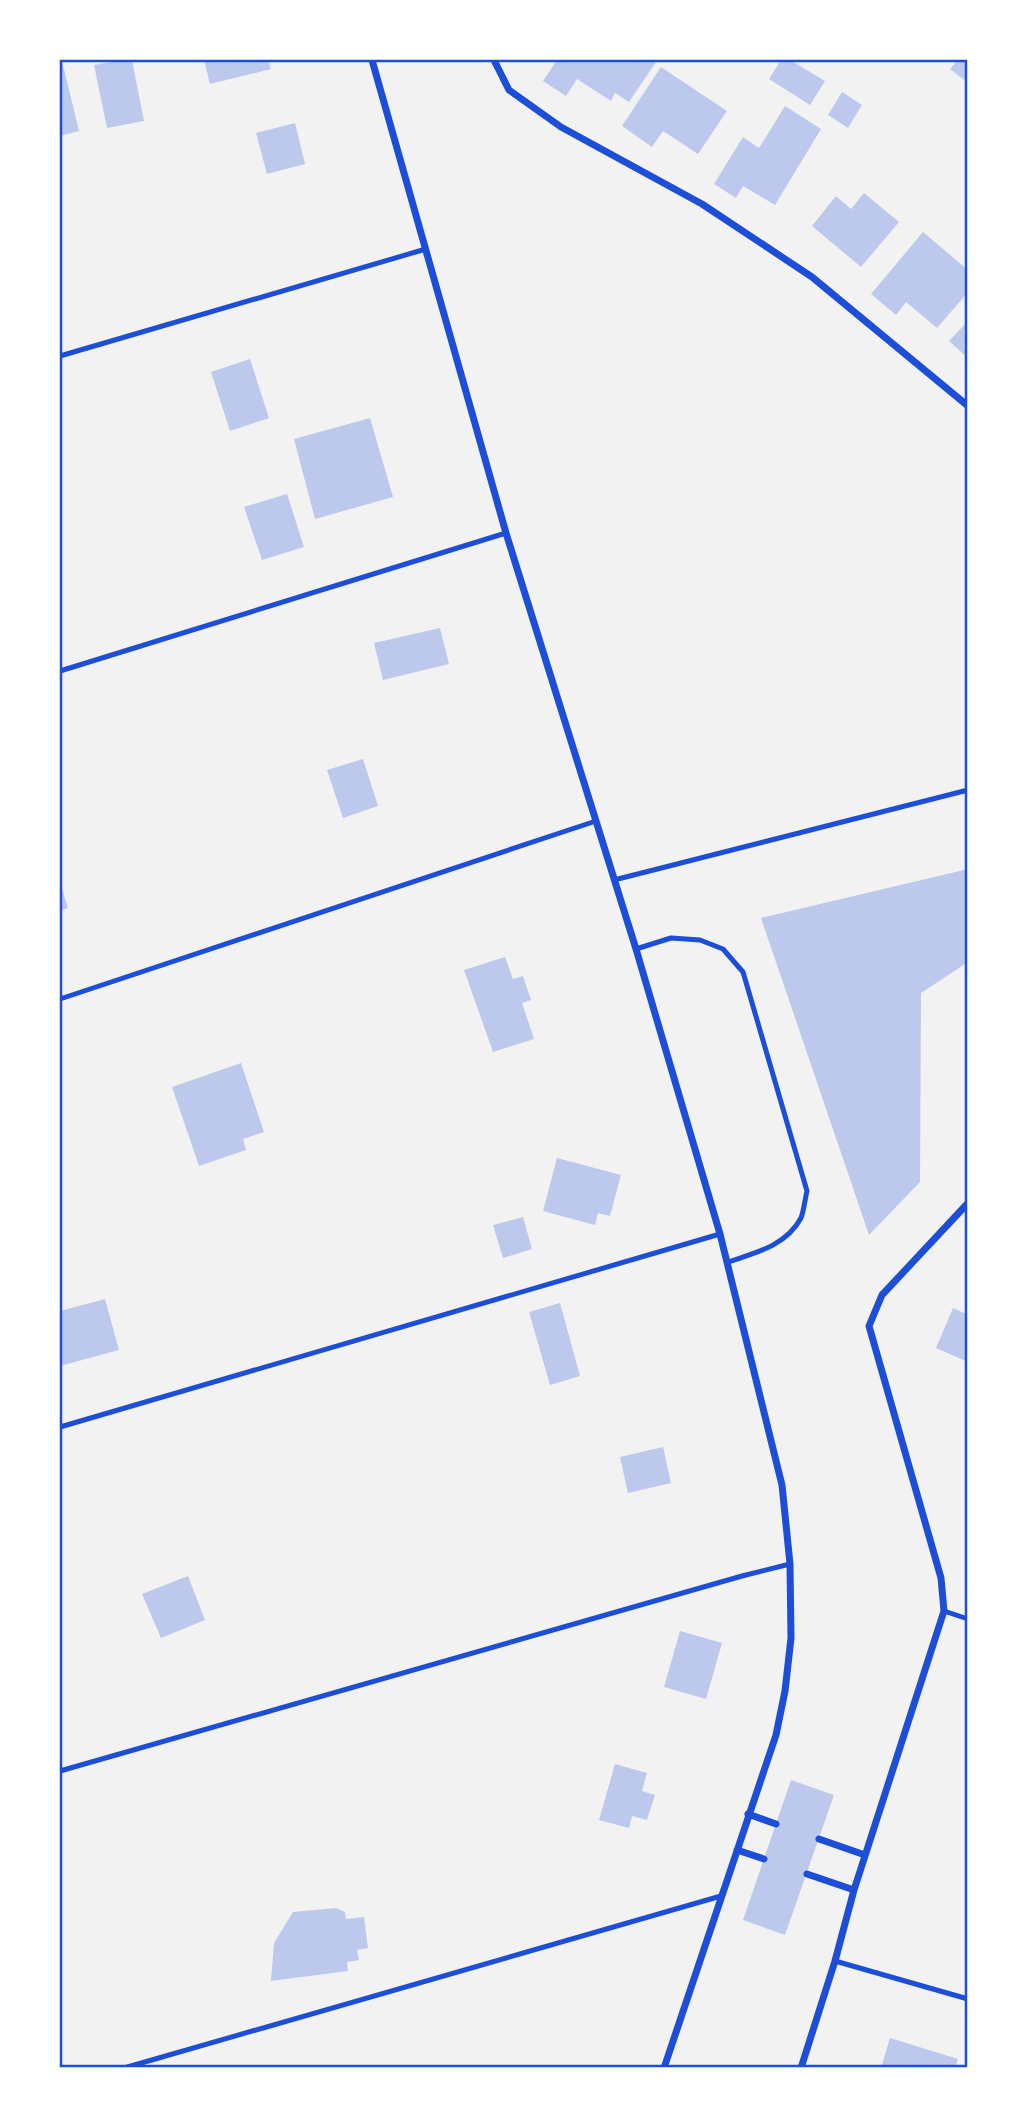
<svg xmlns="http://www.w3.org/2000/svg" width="1027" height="2127" viewBox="0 0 1027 2127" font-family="'Fira Sans Condensed',sans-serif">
  <rect width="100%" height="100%" fill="#f2f2f2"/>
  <!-- building -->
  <path fill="#bdc9ec" d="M 122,60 L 132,60 L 144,121 L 107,128 L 94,65 Z
    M 204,60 L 268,60 L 271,69 L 210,84 Z
    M 557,60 L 652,60 L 656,62 L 629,102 L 615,93 L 611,101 L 577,79 L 566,96 L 543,81 Z
    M 781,60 L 790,60 L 825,81 L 810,105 L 769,79 Z
    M 958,60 L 968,60 L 968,83 L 950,69 Z
    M 60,61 L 62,61 L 79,131 L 60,136 Z
    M 661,67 L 727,111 L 698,154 L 663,131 L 652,147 L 622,126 Z
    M 842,92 L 862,105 L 848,128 L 828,115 Z
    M 785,106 L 821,129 L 775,205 L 743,186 L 736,198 L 714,184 L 743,137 L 759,148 Z
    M 295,123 L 305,164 L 267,174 L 256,133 Z
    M 864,193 L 899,222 L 861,267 L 812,226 L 836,196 L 851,209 Z
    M 923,232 L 968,270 L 968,292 L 937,328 L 906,302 L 896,315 L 871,294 Z
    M 968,321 L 968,358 L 949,341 Z
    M 250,359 L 269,418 L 230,431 L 211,372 Z
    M 370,418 L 393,497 L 315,519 L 294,439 Z
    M 287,494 L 304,547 L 262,560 L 244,507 Z
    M 440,628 L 449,664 L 383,680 L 374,643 Z
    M 363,759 L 378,806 L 343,818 L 327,770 Z
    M 968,869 L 968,962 L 921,993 L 920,1182 L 869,1235 L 761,918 Z
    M 60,882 L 68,908 L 60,911 Z
    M 505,957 L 513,979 L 523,976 L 531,1000 L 522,1003 L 534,1039 L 493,1052 L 464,970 Z
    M 241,1063 L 264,1132 L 243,1139 L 246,1150 L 199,1166 L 172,1087 Z
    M 557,1158 L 621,1175 L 610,1216 L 598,1213 L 595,1225 L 543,1211 Z
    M 523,1217 L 532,1249 L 503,1258 L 493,1225 Z
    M 105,1299 L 119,1350 L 60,1366 L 60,1311 Z
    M 560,1303 L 580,1376 L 550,1385 L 529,1312 Z
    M 953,1308 L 968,1315 L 968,1362 L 936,1348 Z
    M 663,1447 L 671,1483 L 628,1493 L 620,1457 Z
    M 188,1576 L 205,1620 L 161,1638 L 142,1594 Z
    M 680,1631 L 722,1643 L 706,1699 L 664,1687 Z
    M 615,1764 L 647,1773 L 642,1791 L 655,1795 L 647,1820 L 632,1816 L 629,1828 L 599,1820 Z
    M 791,1780 L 834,1795 L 785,1935 L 743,1920 Z
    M 336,1908 L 345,1912 L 346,1919 L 364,1917 L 368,1948 L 357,1950 L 359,1960 L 347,1962 L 348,1971 L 271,1981 L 274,1943 L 293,1912 Z
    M 890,2038 L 958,2059 L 955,2068 L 881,2068 Z"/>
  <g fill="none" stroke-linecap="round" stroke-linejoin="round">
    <!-- service -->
    <path stroke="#1d4ed8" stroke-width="5" d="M 60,356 L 426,249
      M 60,671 L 506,533
      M 614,880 L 968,790
      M 636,949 L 671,938 L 700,940 L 723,949 L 743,972 L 807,1191 C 805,1199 804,1210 801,1218 C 786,1246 755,1253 728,1262
      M 60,999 L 596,821
      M 60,1427 L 720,1234
      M 944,1611 L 968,1619
      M 60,1771 L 742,1576 L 790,1564
      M 835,1961 L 968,1999
      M 124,2068 L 721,1896"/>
    <!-- minor -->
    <path stroke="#1d4ed8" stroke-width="7" d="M 372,60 L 506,533 L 636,949 L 720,1234 L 782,1485 L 790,1564 L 791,1638 L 785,1691 L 776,1735 L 664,2068
      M 494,60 L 509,90 L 561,127 L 702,204 L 812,277 L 968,406
      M 748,1814 L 776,1824
      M 819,1839 L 865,1855
      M 737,1850 L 764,1859
      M 807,1874 L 854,1890
      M 801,2068 L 835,1961 L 854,1890 L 944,1611 L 941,1578 L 869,1326 L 882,1295 L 968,1203"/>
  </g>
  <!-- border -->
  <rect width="1027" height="2127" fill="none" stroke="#ffffff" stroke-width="122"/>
  <rect x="61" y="61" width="905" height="2005" fill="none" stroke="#1d4ed8" stroke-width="2.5"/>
</svg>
